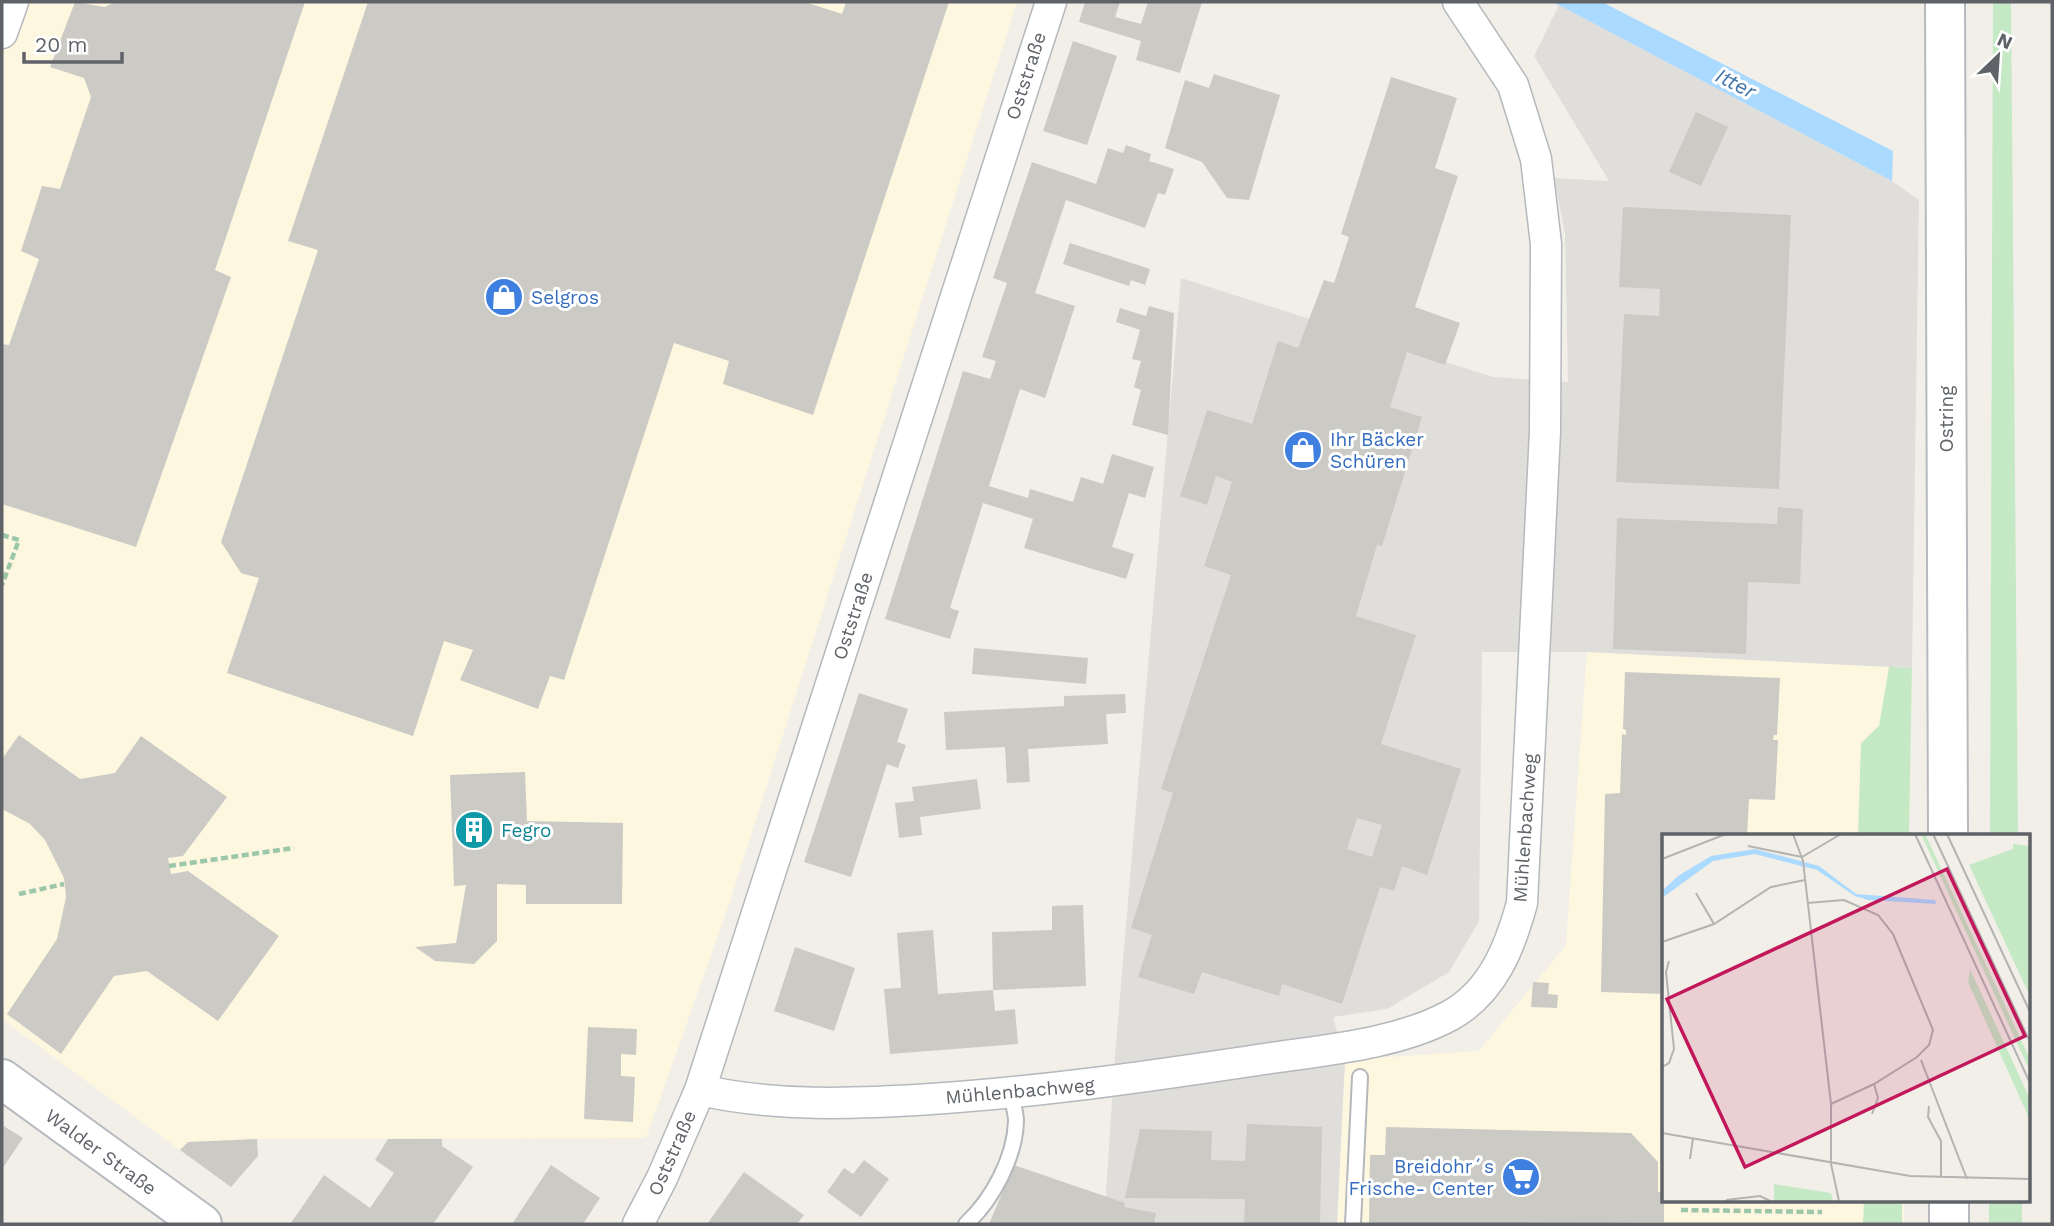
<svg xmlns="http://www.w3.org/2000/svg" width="2054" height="1226" viewBox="0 0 2054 1226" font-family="'Work Sans',sans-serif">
  <rect width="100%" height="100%" fill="#f1efe8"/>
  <!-- commercial -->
  <path fill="#fef7e0" d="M 2,2 L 1017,2 L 727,910 L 646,1138 L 257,1139 L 189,1142 L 180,1150 L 2,1019 Z
    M 1587,652 L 1912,668 L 1909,836 L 1664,836 L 1664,1200 L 1904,1200 L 1904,1224 L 1337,1224 L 1345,1060 L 1479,1051 L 1566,945 Z"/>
  <!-- industrial -->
  <path fill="#e0deda" d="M 1559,5 L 1892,181 L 1919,200 L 1912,668 L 1587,652 L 1482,652 L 1479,921 L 1449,972 L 1387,1009 L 1333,1017 L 1345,1060 L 1337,1224 L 1104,1224 L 1115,1055 L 1181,278 L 1493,377 L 1568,382 L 1565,234 L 1554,178 L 1609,181 L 1534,56 Z"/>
  <!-- green -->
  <path fill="#c5e8c5" d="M 1993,2 L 2011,2 L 2018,836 L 1990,836 Z
    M 1889,667 L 1912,668 L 1909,836 L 1858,836 L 1861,743 L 1879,726 Z
    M 1864,1200 L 1902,1200 L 1902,1224 L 1863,1224 Z
    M 1989,1200 L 2022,1200 L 2022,1224 L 1989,1224 Z"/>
  <!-- water -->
  <path fill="#aadaff" d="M 1553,2 L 1602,2 L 1893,151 L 1892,181 Z"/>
  <!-- building -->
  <path fill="#cccac5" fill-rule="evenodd" d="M 75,2 L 105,7 L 115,2 L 305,2 L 215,270 L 231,277 L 136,547 L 2,504 L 2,344 L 9,345 L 39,259 L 21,251 L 42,186 L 60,189 L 91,97 L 84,78 L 50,67 Z
    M 368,2 L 805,2 L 842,14 L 846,2 L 949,2 L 813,415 L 723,384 L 729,361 L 674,343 L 564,680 L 550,676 L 538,709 L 460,680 L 473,650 L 444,641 L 413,736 L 227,673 L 259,578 L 241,573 L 221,542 L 318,250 L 288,241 Z
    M 1085,2 L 1120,2 L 1115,17 L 1141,24 L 1148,2 L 1202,2 L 1180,73 L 1136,60 L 1141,41 L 1079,22 Z
    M 1073,41 L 1117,56 L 1087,145 L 1043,131 Z
    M 1214,74 L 1280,95 L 1249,200 L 1227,198 L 1202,162 L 1165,148 L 1185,80 L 1209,88 Z
    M 1391,77 L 1457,98 L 1435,168 L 1458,176 L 1415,307 L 1460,323 L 1445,365 L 1407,352 L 1390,407 L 1422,417 L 1382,546 L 1377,545 L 1356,616 L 1416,635 L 1381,744 L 1461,769 L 1427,875 L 1402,866 L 1394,891 L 1380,887 L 1342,1004 L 1282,984 L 1279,996 L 1202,972 L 1194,994 L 1138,977 L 1152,935 L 1131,928 L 1173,793 L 1161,789 L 1231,575 L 1204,566 L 1232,482 L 1216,476 L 1207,505 L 1180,496 L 1207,410 L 1252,424 L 1278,341 L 1298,348 L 1324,280 L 1334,283 L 1349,237 L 1341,234 ZM 1357,818 L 1382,825 L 1372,857 L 1347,849 Z
    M 1696,112 L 1728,127 L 1701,186 L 1669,172 Z
    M 1126,145 L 1151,154 L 1149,161 L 1174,169 L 1165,195 L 1158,193 L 1145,228 L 1066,200 L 1035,293 L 1075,306 L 1045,398 L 1020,389 L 989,486 L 1028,498 L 1030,489 L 1073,502 L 1081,477 L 1103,484 L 1112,454 L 1154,467 L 1145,498 L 1129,493 L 1112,547 L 1134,554 L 1126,579 L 1024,548 L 1033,519 L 983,503 L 950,608 L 959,611 L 950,639 L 885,619 L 963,371 L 990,379 L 996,361 L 982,357 L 1007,283 L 993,278 L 1032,162 L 1096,184 L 1108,148 L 1123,153 Z
    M 1623,207 L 1791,215 L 1779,489 L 1616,482 L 1624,314 L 1659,316 L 1660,289 L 1619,287 Z
    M 1070,243 L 1150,269 L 1145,285 L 1131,280 L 1129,286 L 1063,264 Z
    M 1149,306 L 1174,313 L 1168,435 L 1132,425 L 1141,390 L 1134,387 L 1141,361 L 1132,359 L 1140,330 L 1116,322 L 1120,308 L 1146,316 Z
    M 1778,507 L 1803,509 L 1800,584 L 1748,582 L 1746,654 L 1613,649 L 1617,518 L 1777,524 Z
    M 974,648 L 1088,658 L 1086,684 L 972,674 Z
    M 1625,672 L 1780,678 L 1777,735 L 1774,735 L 1773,740 L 1778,740 L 1775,800 L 1749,799 L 1747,836 L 1664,836 L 1664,994 L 1601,992 L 1605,794 L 1620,793 L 1622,734 L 1626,735 L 1626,730 L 1623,729 Z
    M 859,693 L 908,709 L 897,742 L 906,745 L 898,768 L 887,764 L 851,877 L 804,862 Z
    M 1125,694 L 1126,713 L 1106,714 L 1108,744 L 1028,749 L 1030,782 L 1007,783 L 1005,747 L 946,750 L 944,712 L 1064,706 L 1064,696 Z
    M 19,735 L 80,779 L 115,773 L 141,736 L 227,797 L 183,856 L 168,858 L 171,874 L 188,871 L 279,936 L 218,1021 L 147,971 L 114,976 L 61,1054 L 7,1014 L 57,939 L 66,897 L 64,878 L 45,840 L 30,824 L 2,809 L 2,759 Z
    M 525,772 L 527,821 L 623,823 L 622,904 L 526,904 L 526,885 L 497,884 L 497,941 L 474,964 L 435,961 L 415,947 L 456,943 L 466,885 L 454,886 L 450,775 Z
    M 977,779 L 981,809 L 920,817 L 922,835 L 899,838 L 895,803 L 914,801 L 912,787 Z
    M 1083,905 L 1086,986 L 993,990 L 992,932 L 1052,930 L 1052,906 Z
    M 933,930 L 938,994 L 993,990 L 995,1011 L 1015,1009 L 1018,1044 L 890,1054 L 884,989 L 901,988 L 897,933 Z
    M 795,947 L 855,968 L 834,1031 L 774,1011 Z
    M 1533,982 L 1549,983 L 1548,994 L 1558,995 L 1557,1008 L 1531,1007 Z
    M 588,1027 L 637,1029 L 636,1055 L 621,1054 L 621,1076 L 635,1077 L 633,1122 L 584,1119 Z
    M 1247,1124 L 1322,1127 L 1320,1224 L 1244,1224 L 1245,1199 L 1125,1198 L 1140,1129 L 1212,1131 L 1211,1160 L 1245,1161 Z
    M 2,1125 L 23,1138 L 2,1169 Z
    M 1386,1127 L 1631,1133 L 1658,1162 L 1658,1192 L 1664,1192 L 1664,1222 L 1369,1224 L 1370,1155 L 1385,1155 Z
    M 257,1139 L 258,1156 L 231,1187 L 180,1150 L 188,1142 Z
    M 388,1139 L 442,1139 L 442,1146 L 473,1167 L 433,1224 L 291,1223 L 324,1175 L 370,1208 L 394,1173 L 375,1160 Z
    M 864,1160 L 889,1179 L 861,1217 L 827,1192 L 844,1168 L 853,1174 Z
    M 551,1165 L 600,1198 L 583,1224 L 512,1224 Z
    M 1014,1165 L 1125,1203 L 1124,1207 L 1156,1213 L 1154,1224 L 989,1224 Z
    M 744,1172 L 804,1215 L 797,1224 L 707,1224 Z"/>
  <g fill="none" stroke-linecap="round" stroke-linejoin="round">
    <defs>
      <path id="service" d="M 966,1224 C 992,1200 1015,1158 1016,1121 C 1016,1112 1012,1102 1011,1093
        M 1353,1224 L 1360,1077"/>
      <path id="minor" d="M 2,33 L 13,2
        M 700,1090 C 776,1107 853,1104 931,1099 C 1039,1092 1144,1077 1251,1061 C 1313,1051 1395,1046 1451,1015 C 1493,991 1510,947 1522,903 L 1545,431 L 1546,244 L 1536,159 L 1513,85 L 1458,2
        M 638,1224 L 662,1178 L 700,1090 L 1051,2"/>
      <path id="secondary" d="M 1945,2 L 1948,836
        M 2,1079 L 202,1224
        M 1949,1200 L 1949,1224"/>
    </defs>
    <!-- service casing -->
    <use href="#service" stroke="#b5b8bc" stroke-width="18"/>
    <!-- minor casing -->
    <use href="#minor" stroke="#b5b8bc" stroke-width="33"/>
    <!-- secondary casing -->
    <use href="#secondary" stroke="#b6babf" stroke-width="42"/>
    <!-- path -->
    <path stroke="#9cc7a9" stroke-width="4.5" stroke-dasharray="7 3.5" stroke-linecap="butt" d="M 2,535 L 19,540 L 2,585
      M 169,866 L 294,848
      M 19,894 L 64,884
      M 1681,1210 L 1822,1212"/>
    <!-- service -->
    <use href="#service" stroke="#fff" stroke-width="14"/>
    <!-- minor -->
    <use href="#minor" stroke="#fff" stroke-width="30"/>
    <!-- secondary -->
    <use href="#secondary" stroke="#fff" stroke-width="38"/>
  </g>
  <!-- icons -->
  <defs>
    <symbol id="shop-disc" viewBox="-11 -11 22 22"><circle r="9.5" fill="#3f7fe0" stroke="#fff"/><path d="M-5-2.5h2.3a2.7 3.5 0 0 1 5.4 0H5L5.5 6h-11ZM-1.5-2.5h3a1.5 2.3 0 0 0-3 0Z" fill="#fff"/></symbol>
    <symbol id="building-disc" viewBox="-11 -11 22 22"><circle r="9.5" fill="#0f9aa8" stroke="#fff"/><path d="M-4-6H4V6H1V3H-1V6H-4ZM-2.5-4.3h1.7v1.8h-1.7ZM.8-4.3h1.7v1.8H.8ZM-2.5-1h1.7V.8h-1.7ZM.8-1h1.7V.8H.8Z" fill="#fff"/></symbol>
    <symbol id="supermarket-disc" viewBox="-11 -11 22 22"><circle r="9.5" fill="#3f7fe0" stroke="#fff"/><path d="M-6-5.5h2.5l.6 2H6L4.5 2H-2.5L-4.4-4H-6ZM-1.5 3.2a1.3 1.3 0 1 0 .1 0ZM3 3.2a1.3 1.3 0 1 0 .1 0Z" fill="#fff"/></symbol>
  </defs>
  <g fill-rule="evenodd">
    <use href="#shop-disc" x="482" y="275" width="44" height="44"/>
    <use href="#shop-disc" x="1281" y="428" width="44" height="44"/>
    <use href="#building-disc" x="452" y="808" width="44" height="44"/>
    <use href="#supermarket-disc" x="1499" y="1155" width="44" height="44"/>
  </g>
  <g text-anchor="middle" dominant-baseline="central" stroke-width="6" stroke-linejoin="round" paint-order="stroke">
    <!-- street labels -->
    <g font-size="19" fill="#5f6368" stroke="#fff">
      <text transform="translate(1026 76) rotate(-72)">Oststraße</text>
      <text transform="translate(1946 419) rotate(-90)">Ostring</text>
      <text transform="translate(853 616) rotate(-72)">Oststraße</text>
      <text transform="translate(1525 828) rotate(-86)">Mühlenbachweg</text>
      <text transform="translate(1020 1091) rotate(-5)">Mühlenbachweg</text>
      <text transform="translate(101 1152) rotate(36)">Walder Straße</text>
      <text transform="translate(672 1153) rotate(-66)">Oststraße</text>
    </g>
    <!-- shop labels -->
    <g font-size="19" fill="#366cbe" stroke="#fff" text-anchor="start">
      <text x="531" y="297">Selgros</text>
      <text x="1330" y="439">Ihr Bäcker<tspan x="1330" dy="22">Schüren</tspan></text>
      <text x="1494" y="1166" text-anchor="end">Breidohr´s<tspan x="1494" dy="22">Frische- Center</tspan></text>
    </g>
    <!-- culture labels -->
    <g font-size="19" fill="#0d838f" stroke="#fff" text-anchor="start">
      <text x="501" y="830">Fegro</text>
    </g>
    <!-- water labels -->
    <g font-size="21" font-style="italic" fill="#4174aa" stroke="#fff">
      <text transform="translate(1736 83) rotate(27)">Itter</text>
    </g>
  </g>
  <!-- overview -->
  <g transform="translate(1662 834)">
    <rect width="368" height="368" fill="#f1efe8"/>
    <path d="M 259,0 L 263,0 L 367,223 L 367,235 ZM 351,10 L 367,12 L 367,160 L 307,31 L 351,15 ZM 308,135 L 367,263 L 367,284 L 306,148 ZM 112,350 L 169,359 L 171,367 L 112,367 Z" fill="#c5e8c5"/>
    <path d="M 93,15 L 157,32 L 194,60 L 273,66 L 274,70 L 206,66 L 193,62 L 155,36 L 93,20 L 51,27 L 0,64 L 0,57 L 16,42 L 49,22 Z" fill="#aadaff"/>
    <path fill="none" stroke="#b3b3b1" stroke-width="2" d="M 131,0 L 141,27 L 169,270 L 169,330 L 177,367M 253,0 L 368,249M 271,0 L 368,208M 285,0 L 368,178M 86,12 L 140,23 L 179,0M 0,25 L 64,0M 34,59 L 52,90M 145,69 L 182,66 L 216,81 L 231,100 L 271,196 L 267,211 L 255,223 L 212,250 L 169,270M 0,108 L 52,90 L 109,53 L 143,46M 259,226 L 305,345M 0,233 L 7,229 L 12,215 L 4,138 L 7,127M 267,272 L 266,283 L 279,307 L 279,344M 210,280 L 216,264 L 212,250M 0,299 L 248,342 L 368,345M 28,325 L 31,304M 64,366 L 98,362 L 108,367"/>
    <path fill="#c2185b" fill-opacity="0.15" stroke="#c2185b" stroke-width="3.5" d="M 285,35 L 363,202 L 83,333 L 5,165 Z"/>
    <rect width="368" height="368" fill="none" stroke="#5f6368" stroke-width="3.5"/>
  </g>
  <!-- border -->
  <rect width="2054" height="1226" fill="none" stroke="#5f6368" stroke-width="7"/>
  <!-- north arrow -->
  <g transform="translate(1998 56) rotate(25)" stroke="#ffffff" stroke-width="5" paint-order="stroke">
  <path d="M0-5L12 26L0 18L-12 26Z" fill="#5f6368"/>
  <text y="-10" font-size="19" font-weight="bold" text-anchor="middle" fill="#5f6368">N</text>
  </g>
  <!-- scale -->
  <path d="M24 52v10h98v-10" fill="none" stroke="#5f6368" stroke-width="3.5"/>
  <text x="35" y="52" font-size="21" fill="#5f6368" stroke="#ffffff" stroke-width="5" paint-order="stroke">20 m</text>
</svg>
